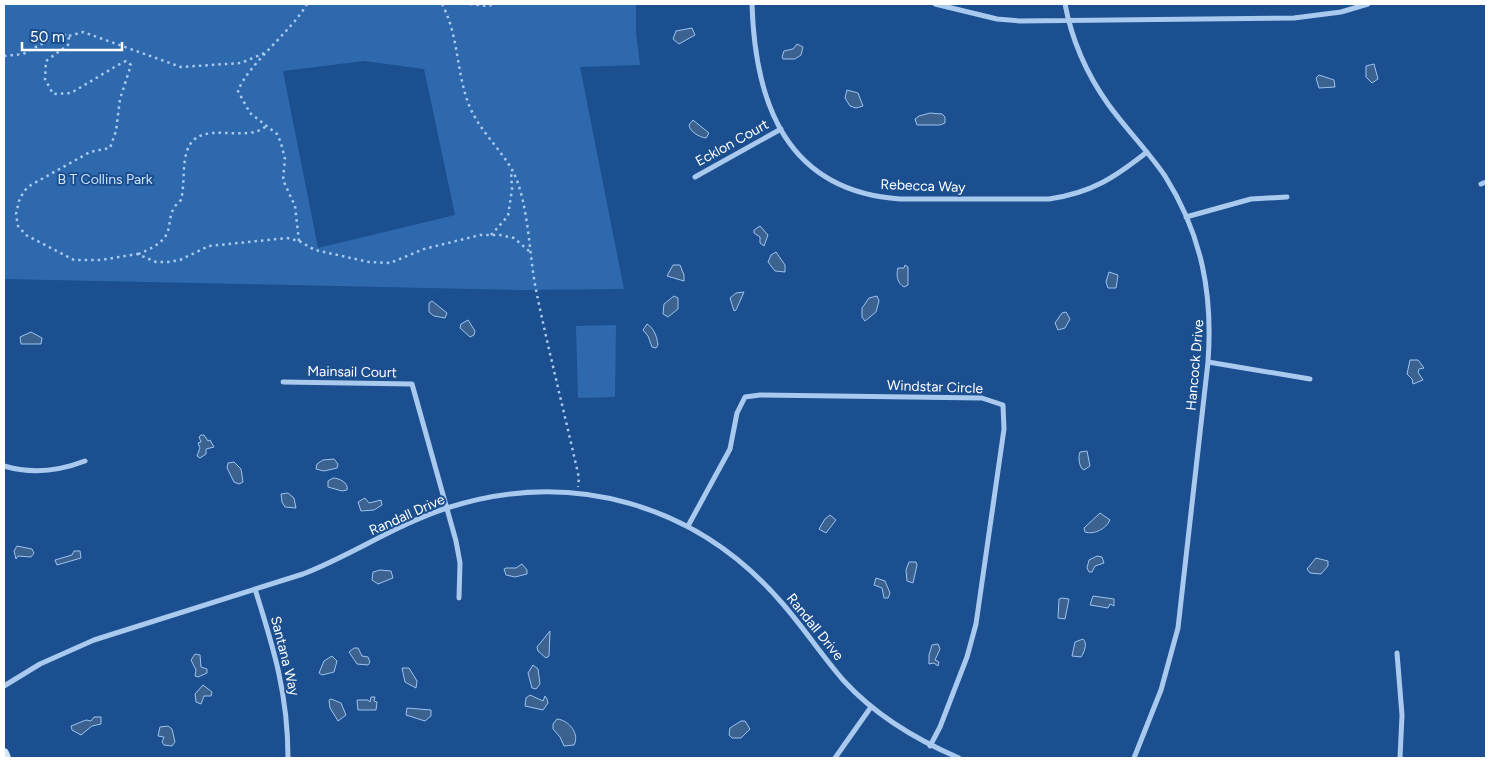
<svg xmlns="http://www.w3.org/2000/svg" width="1490" height="762" viewBox="0 0 1490 762" font-family="Figtree,sans-serif">
  <rect width="100%" height="100%" fill="#1b4f8f"/>
  <!-- green -->
  <path fill="#2e69ad" fill-rule="evenodd" d="M 4,4 L 636,4 L 636,32 L 640,65 L 580,67 L 624,289 L 522,290 L 4,279 ZM 364,61 L 424,69 L 455,215 L 318,248 L 283,71 Z
    M 616,325 L 615,397 L 578,398 L 576,326 Z"/>
  <!-- water -->
  <path fill="#3c6290" stroke="#9cc4f0" d="M 692,28 L 695,35 L 679,44 L 673,39 L 676,31 Z
    M 797,44 L 803,47 L 801,55 L 795,59 L 783,59 L 782,57 L 784,51 L 793,49 Z
    M 1374,64 L 1378,79 L 1372,83 L 1366,77 L 1366,66 Z
    M 1319,75 L 1334,80 L 1335,87 L 1319,88 L 1316,78 Z
    M 847,90 L 858,93 L 863,106 L 856,108 L 850,106 L 845,98 Z
    M 930,113 L 942,114 L 945,117 L 945,123 L 940,125 L 917,125 L 915,119 L 919,116 Z
    M 693,120 L 709,133 L 706,138 C 699,137 690,132 689,125 Z
    M 760,226 L 768,235 L 764,246 L 760,243 L 760,237 L 754,233 L 754,230 Z
    M 776,252 L 785,265 L 785,272 L 775,271 L 768,262 L 771,255 Z
    M 673,265 L 680,265 L 684,275 L 684,281 L 667,276 Z
    M 905,265 L 908,267 L 908,285 L 904,287 C 897,283 896,275 898,268 L 904,268 Z
    M 1109,272 L 1118,275 L 1116,288 L 1108,288 L 1106,282 Z
    M 744,292 L 736,310 L 734,311 L 730,298 L 736,293 Z
    M 674,296 L 678,298 L 678,309 L 668,317 L 663,314 L 664,304 Z
    M 877,296 L 879,301 L 876,312 L 865,321 L 862,317 L 862,308 L 869,298 Z
    M 432,301 L 447,313 L 445,318 L 434,316 L 429,312 L 429,303 Z
    M 1066,312 L 1070,319 L 1065,328 L 1058,330 L 1055,323 L 1062,313 Z
    M 468,320 L 475,331 L 474,335 L 470,337 L 460,328 L 461,324 Z
    M 647,324 C 654,328 657,337 658,345 L 656,348 L 652,347 L 648,336 L 643,330 Z
    M 31,332 L 42,338 L 41,344 L 21,344 L 20,337 Z
    M 1410,360 L 1418,360 L 1424,368 L 1419,369 L 1418,372 L 1423,380 L 1413,384 L 1412,379 L 1407,374 Z
    M 201,435 L 204,435 L 208,441 L 210,440 L 214,447 L 206,449 L 206,454 L 200,458 L 197,456 L 200,448 L 198,443 L 201,442 L 199,437 Z
    M 1087,451 L 1090,466 L 1084,470 C 1079,468 1078,457 1080,452 Z
    M 334,459 L 338,464 L 337,468 L 324,471 L 316,469 L 317,464 L 323,460 Z
    M 234,462 L 241,469 L 243,482 L 239,484 L 234,482 L 227,468 L 228,463 Z
    M 333,478 C 339,478 349,483 347,490 L 342,491 L 328,487 L 328,481 Z
    M 288,493 L 294,498 L 296,508 L 285,507 L 282,502 L 281,494 Z
    M 365,498 L 369,503 L 381,500 L 382,505 L 374,510 L 361,511 L 358,502 Z
    M 1100,513 L 1110,520 C 1106,529 1094,535 1085,532 L 1084,528 Z
    M 830,515 L 836,520 L 826,533 L 819,529 L 825,519 Z
    M 17,546 L 32,549 L 34,553 L 31,557 L 18,556 L 16,559 L 14,551 Z
    M 74,551 L 80,551 L 81,558 L 57,565 L 55,560 L 72,555 Z
    M 1097,556 L 1102,557 L 1104,563 L 1095,566 L 1092,572 L 1089,572 L 1087,568 L 1089,560 Z
    M 1316,558 L 1328,561 L 1328,566 L 1321,574 L 1310,573 L 1307,569 Z
    M 909,562 L 916,562 L 917,565 L 913,583 L 907,581 L 906,570 Z
    M 522,564 L 527,570 L 527,574 L 515,577 L 506,575 L 504,569 L 506,568 L 516,568 Z
    M 380,570 L 391,571 L 393,578 L 378,584 L 372,580 L 373,572 Z
    M 876,578 L 885,581 L 890,593 L 888,598 L 884,598 L 882,588 L 874,585 Z
    M 1093,596 L 1114,599 L 1114,606 L 1110,604 L 1108,608 L 1090,605 Z
    M 1062,598 L 1069,599 L 1065,619 L 1058,618 L 1059,599 Z
    M 550,631 L 549,656 L 546,658 L 538,651 L 537,647 Z
    M 1083,639 C 1088,643 1084,653 1081,657 L 1072,656 L 1075,642 Z
    M 938,644 L 940,649 L 935,660 L 939,662 L 938,666 L 934,663 L 929,664 L 929,655 L 932,645 Z
    M 354,648 L 358,648 L 362,656 L 368,657 L 370,662 L 368,665 L 357,664 L 349,652 Z
    M 195,654 L 200,655 L 201,667 L 207,669 L 207,673 L 198,677 L 195,676 L 196,670 L 191,660 Z
    M 332,656 L 337,661 L 334,672 L 322,675 L 319,673 L 324,661 Z
    M 533,665 L 538,669 L 540,684 L 536,689 L 532,688 L 528,673 Z
    M 402,668 L 409,668 L 417,681 L 416,688 L 405,682 Z
    M 203,685 L 212,692 L 211,696 L 204,696 L 201,704 L 196,702 L 195,694 Z
    M 530,695 L 543,701 L 545,696 L 547,699 L 548,703 L 543,710 L 525,706 L 526,698 Z
    M 371,697 L 375,697 L 374,701 L 377,702 L 376,710 L 358,710 L 357,700 L 368,700 L 370,702 Z
    M 331,699 L 341,703 L 346,715 L 338,721 L 330,708 L 329,700 Z
    M 407,708 L 431,710 L 431,716 L 425,721 L 406,715 Z
    M 94,717 L 101,717 L 101,724 L 92,726 L 81,735 L 72,730 L 71,726 L 86,720 L 91,721 Z
    M 557,719 C 569,720 580,734 574,745 L 564,746 L 560,737 L 553,729 L 553,724 Z
    M 741,721 L 745,721 L 750,729 L 741,738 L 732,738 L 729,735 L 730,728 Z
    M 168,726 L 172,729 L 175,742 L 172,746 L 164,745 L 162,742 L 164,737 L 158,736 L 160,727 Z"/>
  <g fill="none" stroke-linecap="round" stroke-linejoin="round">
    <!-- path -->
    <path stroke="#a9c9ee" stroke-width="2.5" stroke-dasharray="2.5 4" stroke-linecap="butt" d="M 442,4 C 459,36 456,72 469,105 C 480,133 505,152 516,178 C 529,211 529,254 536,290 C 549,353 565,415 579,478 L 578,487
      M 470,4 L 487,6 L 495,4
      M 69,36 L 83,32 L 181,67 L 241,63 L 267,52
      M 4,56 L 23,54 L 60,34 L 69,36 L 68,45 L 46,61 L 45,79 L 53,94 L 71,93 L 118,65 L 126,61 L 131,65 L 120,99 L 116,131 L 110,148 L 90,152 L 31,185 L 24,191 L 19,201 L 16,214 L 18,226 L 26,235 L 74,260 L 101,260 L 137,254 L 156,262 L 168,262 L 180,260 L 209,246 L 287,238 L 299,241 L 315,250 L 369,262 L 390,263 L 424,249 L 480,235 L 500,235 L 514,238 L 529,251
      M 491,235 L 508,216 L 512,189 L 511,171
      M 299,241 L 295,206 L 283,180 L 285,159 L 281,143 L 277,134 L 250,113 L 238,91 C 248,64 291,32 307,4
      M 138,254 C 186,236 158,219 181,200 C 185,184 182,166 187,151 C 198,117 246,145 266,126"/>
    <!-- street -->
    <path stroke="#a9c9ee" stroke-width="5" d="M 752,4 C 755,103 786,191 900,199 L 1049,199 C 1091,193 1114,178 1147,152
      M 935,4 L 997,19 L 1020,21 L 1294,18 L 1341,12 L 1368,4
      M 1065,4 C 1072,41 1086,73 1108,104 C 1126,129 1148,151 1165,176 C 1202,235 1213,294 1208,362 L 1178,628 L 1161,690 L 1134,758
      M 695,177 L 781,129
      M 1481,184 L 1486,182
      M 1186,217 L 1251,199 L 1287,197
      M 1208,362 L 1310,379
      M 283,382 L 412,384 L 456,541 L 460,563 L 459,598
      M 4,466 C 31,474 59,471 85,461
      M 688,526 L 730,449 L 737,413 L 745,397 L 760,395 L 982,398 L 1003,405 L 1004,429 L 976,624 L 967,657 L 940,727 L 930,746
      M 255,589 C 274,649 288,695 288,758
      M 1397,653 L 1402,715 L 1400,758
      M 4,686 L 40,664 L 94,640 L 303,574 C 352,555 397,524 447,508 C 572,468 697,504 782,603 C 804,628 822,656 844,681 C 876,716 917,740 959,758
      M 835,758 L 871,707"/>
    <!-- secondary -->
    <path stroke="#d6e6fa" stroke-width="10" d="M 4,753 L 6,758"/>
  </g>
  <g text-anchor="middle" dominant-baseline="central" stroke-width="4" stroke-linejoin="round" paint-order="stroke">
    <!-- street labels -->
    <g font-size="14" fill="#fff" stroke="#1b4f8f">
      <text transform="translate(732 143) rotate(-29)">Ecklon Court</text>
      <text transform="translate(923 186) rotate(2)">Rebecca Way</text>
      <text transform="translate(1195 365) rotate(-85)">Hancock Drive</text>
      <text transform="translate(352 372) rotate(1)">Mainsail Court</text>
      <text transform="translate(935 387) rotate(2)">Windstar Circle</text>
      <text transform="translate(407 515) rotate(-24)">Randall Drive</text>
      <text transform="translate(815 627) rotate(51)">Randall Drive</text>
      <text transform="translate(285 656) rotate(76)">Santana Way</text>
    </g>
    <!-- park labels -->
    <g font-size="14" fill="#cfe3fa" stroke="#1b4f8f">
      <text x="105" y="179">B T Collins Park</text>
    </g>
  </g>
  <!-- border -->
  <rect width="1490" height="762" fill="none" stroke="#ffffff" stroke-width="10"/>
  <!-- scale -->
  <path d="M22 42v8h100v-8" fill="none" stroke="#ffffff" stroke-width="2.5"/>
  <text x="30" y="42" font-size="15" fill="#ffffff" stroke="#1b4f8f" stroke-width="4" paint-order="stroke">50 m</text>
</svg>
